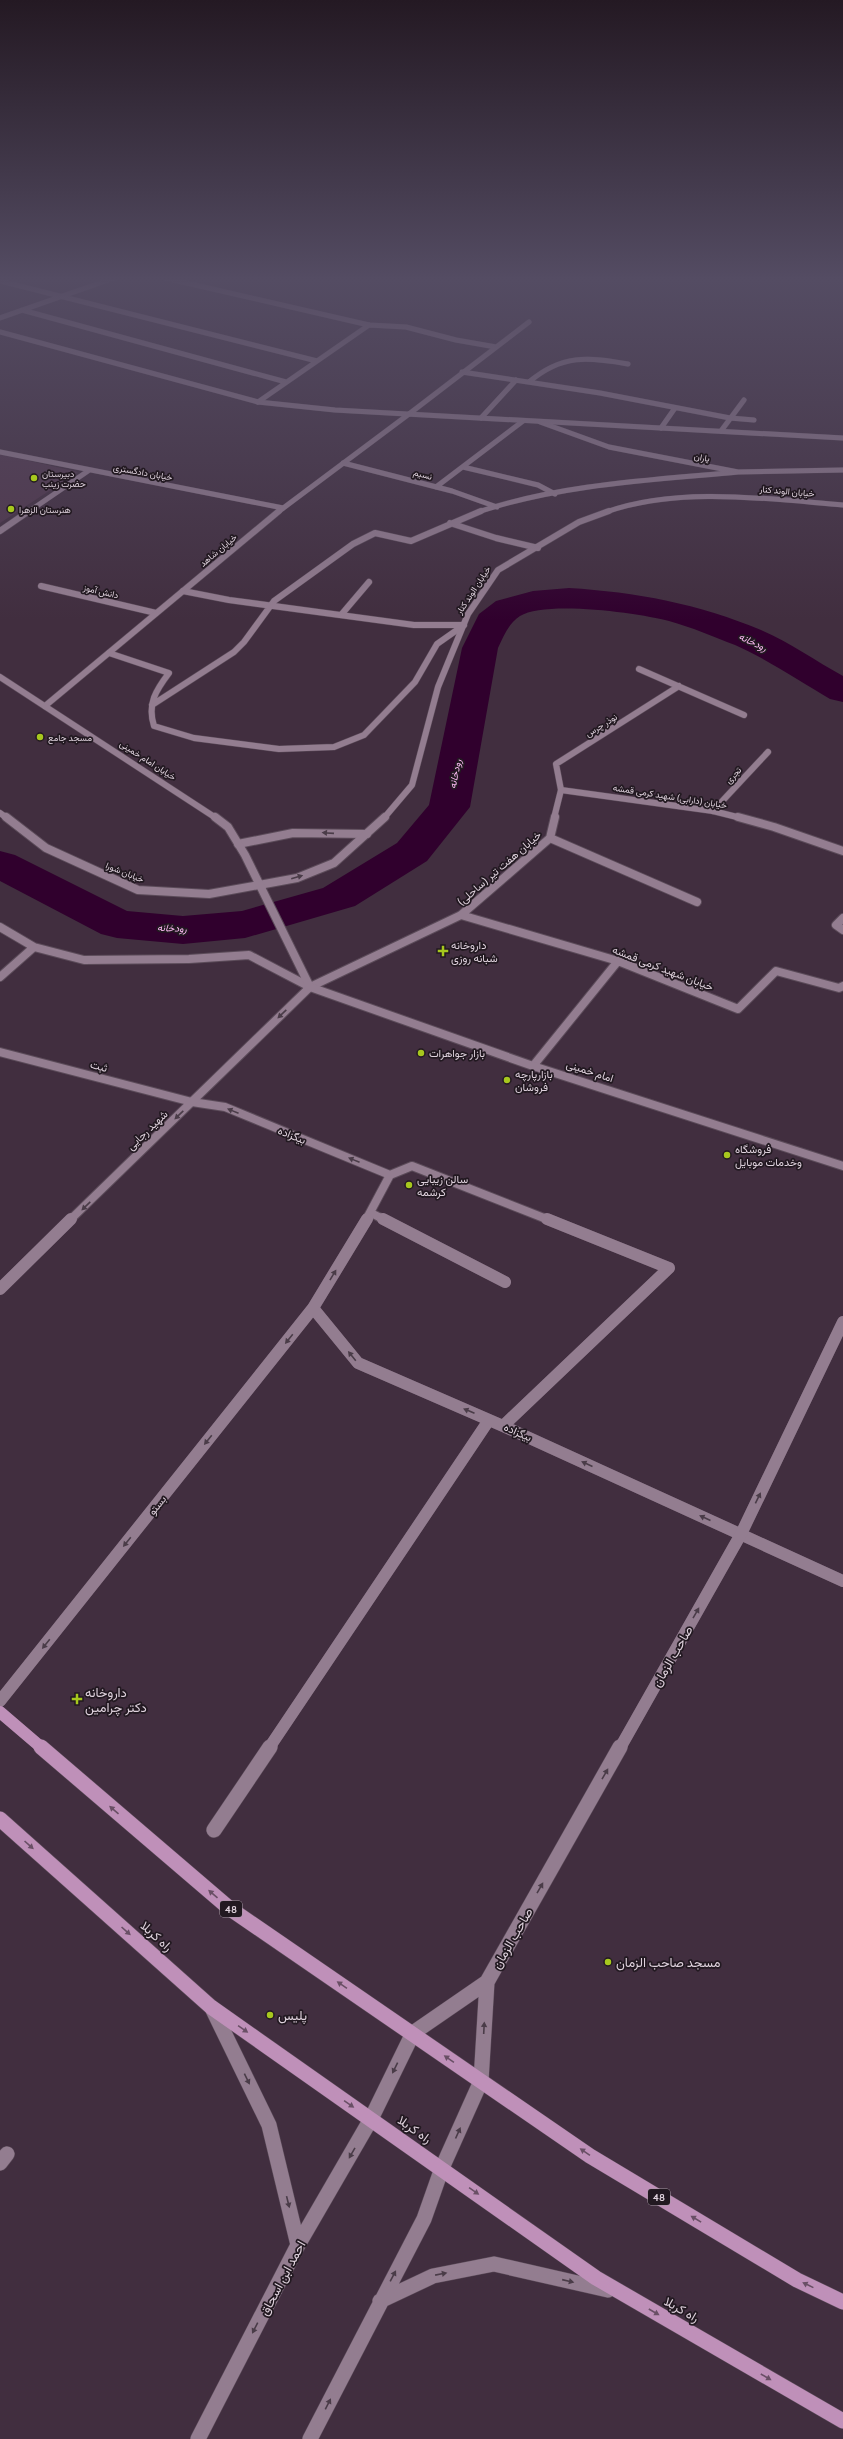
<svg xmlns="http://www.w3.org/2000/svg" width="843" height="2439" viewBox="0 0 843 2439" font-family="Cabin,Vazirmatn,sans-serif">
  <rect width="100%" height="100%" fill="#412e3f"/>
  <!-- built -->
  <path fill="#4f364b" d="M 0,454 L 78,472 L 0,523 Z"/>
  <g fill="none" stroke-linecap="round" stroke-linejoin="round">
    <!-- river -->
    <path fill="#30002d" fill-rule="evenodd" d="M 569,588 C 636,592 699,604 761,630 C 789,642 816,661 843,676 L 843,702 L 830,699 C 801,682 765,658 735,645 C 714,637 691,627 669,621 C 640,613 545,600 520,616 C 508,624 504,636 498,648 L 470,807 L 427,861 L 355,906 L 245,938 L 183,944 L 117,938 L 101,934 L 0,881 L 0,851 L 15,855 L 127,911 L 183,916 L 242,911 L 323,888 L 397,843 L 429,805 L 462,648 L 479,614 L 496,601 L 533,591 Z"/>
    <defs>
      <path id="minor-far4" d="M 165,278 L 369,325 L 406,327 L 456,340 L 496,347
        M 0,281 L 317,361
        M 22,310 L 286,382
        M 0,318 L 114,278
        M 462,372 L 600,393 L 730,418 L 754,420
        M 529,382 C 562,354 588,357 628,364
        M 258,402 L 369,325
        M 409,414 L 529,322
        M 481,418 L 516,380
        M 540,422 L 609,447 L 738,472 L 843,470
        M 661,428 L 675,408
        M 721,431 L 744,400
        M 0,452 L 283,508
        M 343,463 L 452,491 L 497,507
        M 463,467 L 538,485 L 555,494
        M 436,487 L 523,421
        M 28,512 L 88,471
        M 478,512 C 561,484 652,480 738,472"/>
      <path id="minor-far3" d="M 450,523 L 496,538 L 538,548
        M 0,531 L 29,511
        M 41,586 L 156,613
        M 183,591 L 229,600 L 414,625 L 464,625
        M 341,615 L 369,582
        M 109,653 L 169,673 C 156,690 147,704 154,726 L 194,738 L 279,749 L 334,747 L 364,735 L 415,682 L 437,644 L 464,625
        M 639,669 L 744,715
        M 152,705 L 234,652 L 244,642 L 274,601 L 353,544 L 375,533 L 411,541 L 481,511
        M 713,811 L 768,752
        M 0,813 L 7,818
        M 554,818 L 561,790 L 556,764 L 679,686"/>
      <path id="minor-far2" d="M 6,817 L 46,848 L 138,890 L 209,894 L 259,885
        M 550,838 L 697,902
        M 238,844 L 293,833 L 367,834
        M 461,915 L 618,961 L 738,1009 L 776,971 L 839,988 L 843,986
        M 843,918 L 836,925 L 843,930
        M 0,927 L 34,947
        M 0,977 L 34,947 L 84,960 L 189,959 L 249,955 L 310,987 L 461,915 L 550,838 L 555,817
        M 0,1052 L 192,1102 L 225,1107 L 390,1175
        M 533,1066 L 618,961
        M 371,1213 L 385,1220
        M 366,1220 L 390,1175 L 412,1166 L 549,1220"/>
      <path id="minor-far1" d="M 383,1219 L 505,1282
        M 313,1308 L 358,1363 L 503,1426 L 843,1581
        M 503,1426 L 669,1268 L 547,1219
        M 0,1701 L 313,1308 L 367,1219
        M 269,1748 L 489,1420"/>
      <path id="minor" d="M 214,1830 L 270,1747
        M 0,2163 L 7,2154"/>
      <path id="tertiary-far4" d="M 0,332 L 258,402 L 335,410 L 843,438
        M 278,512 L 409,414
        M 606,512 C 678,486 769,499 843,505"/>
      <path id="tertiary-far3" d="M 45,706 L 279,511
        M 561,790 L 713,811 L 741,818
        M 384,818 L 412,785 L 438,687 L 468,614 L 498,570 L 579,522 L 609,511"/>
      <path id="tertiary-far2" d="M 738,817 L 774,827 L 843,851
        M 259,885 L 297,878 L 334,863 L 385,817
        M 70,1220 L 310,987"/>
      <path id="tertiary-far1" d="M 0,1289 L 71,1219
        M 620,1748 L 741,1534 L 843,1322"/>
      <path id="tertiary" d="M 413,2033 L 487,1982 L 620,1747
        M 481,2081 L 487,1982"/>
      <path id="secondary-far2" d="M 0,677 L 216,818"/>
      <path id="secondary-far1" d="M 215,817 L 228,827 L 245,855 L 310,987 L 533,1066 L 843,1166"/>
      <path id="secondary" d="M 213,2010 L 269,2125 L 298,2245
        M 380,2301 L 433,2276 L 494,2264 L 608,2290
        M 198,2439 L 298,2245 L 371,2119 L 413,2033
        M 310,2439 L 424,2219 L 442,2168 L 481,2081"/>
      <path id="primary-far1" d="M 0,1712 L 42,1748"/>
      <path id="primary" d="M 41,1747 L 229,1908 L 590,2156 L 797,2280 L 843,2302
        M 0,1819 L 211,2007 L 596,2278 L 843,2421"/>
    </defs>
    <!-- minor-far4 casing -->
    <use href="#minor-far4" stroke="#5b4b59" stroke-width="5.5"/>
    <!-- minor-far3 casing -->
    <use href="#minor-far3" stroke="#5b4b59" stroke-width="7"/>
    <!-- minor-far2 casing -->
    <use href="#minor-far2" stroke="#5b4b59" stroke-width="10"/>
    <!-- minor-far1 casing -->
    <use href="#minor-far1" stroke="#5b4b59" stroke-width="12"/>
    <!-- minor casing -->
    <use href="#minor" stroke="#5b4b59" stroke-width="16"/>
    <!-- tertiary-far4 casing -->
    <use href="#tertiary-far4" stroke="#5b4b59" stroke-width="5.5"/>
    <!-- tertiary-far3 casing -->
    <use href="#tertiary-far3" stroke="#5b4b59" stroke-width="7"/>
    <!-- tertiary-far2 casing -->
    <use href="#tertiary-far2" stroke="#5b4b59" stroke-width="10"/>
    <!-- tertiary-far1 casing -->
    <use href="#tertiary-far1" stroke="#5b4b59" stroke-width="12"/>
    <!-- tertiary casing -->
    <use href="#tertiary" stroke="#5b4b59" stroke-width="16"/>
    <!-- secondary-far2 casing -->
    <use href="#secondary-far2" stroke="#5b4b59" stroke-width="7"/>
    <!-- secondary-far1 casing -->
    <use href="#secondary-far1" stroke="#5b4b59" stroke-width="10"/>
    <!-- secondary casing -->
    <use href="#secondary" stroke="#5b4b59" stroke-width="16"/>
    <!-- primary-far1 casing -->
    <use href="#primary-far1" stroke="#5b4b59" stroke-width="12"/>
    <!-- primary casing -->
    <use href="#primary" stroke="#5b4b59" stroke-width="16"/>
    <!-- minor-far4 -->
    <use href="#minor-far4" stroke="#937d90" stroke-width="5"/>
    <!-- minor-far3 -->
    <use href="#minor-far3" stroke="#937d90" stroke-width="6"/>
    <!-- minor-far2 -->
    <use href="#minor-far2" stroke="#937d90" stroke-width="8"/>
    <!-- minor-far1 -->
    <use href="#minor-far1" stroke="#937d90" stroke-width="12"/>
    <!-- minor -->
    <use href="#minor" stroke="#937d90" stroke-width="15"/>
    <!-- tertiary-far4 -->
    <use href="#tertiary-far4" stroke="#937d90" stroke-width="5"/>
    <!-- tertiary-far3 -->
    <use href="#tertiary-far3" stroke="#937d90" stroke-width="6"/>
    <!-- tertiary-far2 -->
    <use href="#tertiary-far2" stroke="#937d90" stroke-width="8"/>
    <!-- tertiary-far1 -->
    <use href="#tertiary-far1" stroke="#937d90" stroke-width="12"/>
    <!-- tertiary -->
    <use href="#tertiary" stroke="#937d90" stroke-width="15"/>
    <!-- secondary-far2 -->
    <use href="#secondary-far2" stroke="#937d90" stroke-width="6"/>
    <!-- secondary-far1 -->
    <use href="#secondary-far1" stroke="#937d90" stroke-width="8"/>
    <!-- secondary -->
    <use href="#secondary" stroke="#937d90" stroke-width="15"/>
    <!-- primary-far1 -->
    <use href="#primary-far1" stroke="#bf90b9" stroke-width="12"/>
    <!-- primary -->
    <use href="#primary" stroke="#bf90b9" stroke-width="15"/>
  </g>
  <!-- one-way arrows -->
  <defs><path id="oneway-solid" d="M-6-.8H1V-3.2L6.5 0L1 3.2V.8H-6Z"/></defs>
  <g fill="#4a3c48">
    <use href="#oneway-solid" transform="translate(328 833) rotate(-176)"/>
    <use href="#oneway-solid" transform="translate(297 877) rotate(-16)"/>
    <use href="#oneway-solid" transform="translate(282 1014) rotate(136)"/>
    <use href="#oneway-solid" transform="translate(233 1111) rotate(-158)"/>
    <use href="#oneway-solid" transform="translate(179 1115) rotate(136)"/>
    <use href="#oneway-solid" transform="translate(354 1160) rotate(-158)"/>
    <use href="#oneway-solid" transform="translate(86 1206) rotate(136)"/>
    <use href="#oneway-solid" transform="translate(333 1275) rotate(-59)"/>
    <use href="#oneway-solid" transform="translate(289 1339) rotate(129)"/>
    <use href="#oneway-solid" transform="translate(352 1356) rotate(-129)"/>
    <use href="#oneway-solid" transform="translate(469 1411) rotate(-157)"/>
    <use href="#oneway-solid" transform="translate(208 1440) rotate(129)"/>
    <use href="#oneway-solid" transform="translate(587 1464) rotate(-156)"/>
    <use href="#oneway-solid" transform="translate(758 1498) rotate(-64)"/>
    <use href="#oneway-solid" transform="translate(705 1518) rotate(-156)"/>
    <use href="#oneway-solid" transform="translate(127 1542) rotate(129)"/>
    <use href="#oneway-solid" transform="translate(696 1613) rotate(-60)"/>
    <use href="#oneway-solid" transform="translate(46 1644) rotate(129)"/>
    <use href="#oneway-solid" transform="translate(605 1774) rotate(-60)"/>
    <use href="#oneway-solid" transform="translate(540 1888) rotate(-60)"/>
    <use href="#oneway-solid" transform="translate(484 2028) rotate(-87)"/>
    <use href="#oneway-solid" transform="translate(395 2068) rotate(116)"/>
    <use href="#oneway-solid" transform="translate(247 2079) rotate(64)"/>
    <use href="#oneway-solid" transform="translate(458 2133) rotate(-66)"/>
    <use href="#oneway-solid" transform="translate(352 2153) rotate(120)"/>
    <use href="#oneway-solid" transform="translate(288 2202) rotate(76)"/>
    <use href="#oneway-solid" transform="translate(441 2274) rotate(-11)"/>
    <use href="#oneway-solid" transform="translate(393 2276) rotate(-62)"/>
    <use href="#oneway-solid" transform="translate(568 2281) rotate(13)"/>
    <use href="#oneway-solid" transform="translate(255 2328) rotate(117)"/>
    <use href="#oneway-solid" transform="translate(328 2404) rotate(-63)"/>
  </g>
  <g fill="#694f65">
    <use href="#oneway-solid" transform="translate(114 1810) rotate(-139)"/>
    <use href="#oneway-solid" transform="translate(29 1845) rotate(42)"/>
    <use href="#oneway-solid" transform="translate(213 1894) rotate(-139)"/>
    <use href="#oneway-solid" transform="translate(126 1931) rotate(42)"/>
    <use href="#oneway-solid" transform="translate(342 1985) rotate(-146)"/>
    <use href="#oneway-solid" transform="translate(243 2029) rotate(35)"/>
    <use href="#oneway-solid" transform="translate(449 2059) rotate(-145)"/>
    <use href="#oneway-solid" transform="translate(349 2104) rotate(35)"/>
    <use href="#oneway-solid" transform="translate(585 2152) rotate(-146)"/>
    <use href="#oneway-solid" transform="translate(474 2191) rotate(35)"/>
    <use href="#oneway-solid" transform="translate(696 2219) rotate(-149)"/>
    <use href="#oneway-solid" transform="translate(808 2285) rotate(-154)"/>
    <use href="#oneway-solid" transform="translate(654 2312) rotate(30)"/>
    <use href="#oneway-solid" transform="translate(766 2377) rotate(30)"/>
  </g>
  <!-- sky -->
  <linearGradient id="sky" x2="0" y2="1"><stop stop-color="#241923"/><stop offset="0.45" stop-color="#544c63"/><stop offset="1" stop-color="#544c63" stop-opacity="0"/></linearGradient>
  <rect width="843" height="620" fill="url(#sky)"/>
  <!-- markers -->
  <g fill="#a7c81e" stroke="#221921" stroke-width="1.5">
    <circle cx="34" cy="478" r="4"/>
    <circle cx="11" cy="509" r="4"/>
    <circle cx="40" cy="737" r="4"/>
    <path d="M441 945h4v4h4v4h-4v4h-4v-4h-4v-4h4z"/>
    <circle cx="421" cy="1053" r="4"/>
    <circle cx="507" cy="1080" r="4"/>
    <circle cx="727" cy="1155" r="4"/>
    <circle cx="409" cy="1185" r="4"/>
    <path d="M75 1693h4v4h4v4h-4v4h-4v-4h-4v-4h4z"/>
    <circle cx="608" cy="1962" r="4"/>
    <circle cx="270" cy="2015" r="4"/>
  </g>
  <g text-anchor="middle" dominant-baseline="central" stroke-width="3.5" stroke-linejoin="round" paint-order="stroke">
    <!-- far-street labels -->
    <g font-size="9" fill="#dfd2dd" stroke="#221921">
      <text transform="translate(702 457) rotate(10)">یاران</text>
      <text transform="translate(143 472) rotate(10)">خیابان دادگستری</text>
      <text transform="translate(423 474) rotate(15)">نسیم</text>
      <text transform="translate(787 491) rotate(5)">خیابان الوند کنار</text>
      <text transform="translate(218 550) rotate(-40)">خیابان شاهد</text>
      <text transform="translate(473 590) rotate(-57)">خیابان الوند کنار</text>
      <text transform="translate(101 591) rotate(13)">دانش آموز</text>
      <text transform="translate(601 725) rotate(-32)">نوذر چرس</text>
      <text transform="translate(148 760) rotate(33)">خیابان امام خمینی</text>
      <text transform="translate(733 775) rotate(-47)">تجری</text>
      <text transform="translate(670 796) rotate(9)">خیابان (دارابی) شهید کرمی قمشه</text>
      <text transform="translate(125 872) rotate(22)">خیابان شورا</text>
    </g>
    <!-- far-poi labels -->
    <g font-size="9" fill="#dfd2dd" stroke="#221921" text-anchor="start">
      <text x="42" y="473">دبیرستان<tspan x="42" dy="10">حضرت زینب</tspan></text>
      <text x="19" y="509">هنرستان الزهرا</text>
      <text x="48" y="737">مسجد جامع</text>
    </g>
    <!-- far-water labels -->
    <g font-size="10" font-style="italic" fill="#febbf5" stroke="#221921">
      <text transform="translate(753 642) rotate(26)">رودخانه</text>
      <text transform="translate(455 774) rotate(-79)">رودخانه</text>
      <text transform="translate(172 928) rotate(3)">رودخانه</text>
    </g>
    <!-- shield labels -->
    <g fill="#221921" stroke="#a69aa5" stroke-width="1">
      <rect x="220" y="1901" width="22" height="16" rx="3"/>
      <rect x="648" y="2189" width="22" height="16" rx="3"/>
    </g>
    <g font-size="10" font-weight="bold" fill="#dfd2dd">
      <text x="231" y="1909">48</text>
      <text x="659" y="2197">48</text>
    </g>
    <!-- street labels -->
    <g font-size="11" fill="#dfd2dd" stroke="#221921">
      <text transform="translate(499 868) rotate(-41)">خیابان هفت تیر (ساحلی)</text>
      <text transform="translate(663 968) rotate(21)">خیابان شهید کرمی قمشه</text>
      <text transform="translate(99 1066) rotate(15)">ثبت</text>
      <text transform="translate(590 1071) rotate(18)">امام خمینی</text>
      <text transform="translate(147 1130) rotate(-44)">شهید رجایی</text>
      <text transform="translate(292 1135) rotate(22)">بیگزاده</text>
      <text transform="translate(518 1432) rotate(24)">بیگزاده</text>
      <text transform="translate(157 1505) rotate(-51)">بستو</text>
    </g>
    <!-- poi labels -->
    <g font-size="11" fill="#dfd2dd" stroke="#221921" text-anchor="start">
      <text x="451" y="945">داروخانه<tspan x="451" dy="13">شبانه روزی</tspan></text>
      <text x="429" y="1053">بازار جواهرات</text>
      <text x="515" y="1074">بازارپارچه<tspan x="515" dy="13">فروشان</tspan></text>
      <text x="735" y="1149">فروشگاه<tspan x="735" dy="13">وخدمات موبایل</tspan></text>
      <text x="417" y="1179">سالن زیبایی<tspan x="417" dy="13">کرشمه</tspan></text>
    </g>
    <!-- near-street labels -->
    <g font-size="13" fill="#dfd2dd" stroke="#221921">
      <text transform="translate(672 1656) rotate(-60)">صاحب الزمان</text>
      <text transform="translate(157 1936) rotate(42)">راه کربلا</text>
      <text transform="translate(512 1938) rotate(-60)">صاحب الزمان</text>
      <text transform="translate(415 2129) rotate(35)">راه کربلا</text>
      <text transform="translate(282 2278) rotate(-62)">احمد ابن اسحاق</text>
      <text transform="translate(682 2309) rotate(30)">راه کربلا</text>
    </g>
    <!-- near-poi labels -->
    <g font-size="13" fill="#dfd2dd" stroke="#221921" text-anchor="start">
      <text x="85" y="1692">داروخانه<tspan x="85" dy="15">دکتر چرامین</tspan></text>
      <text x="616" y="1962">مسجد صاحب الزمان</text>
      <text x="278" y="2015">پلیس</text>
    </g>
  </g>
</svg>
